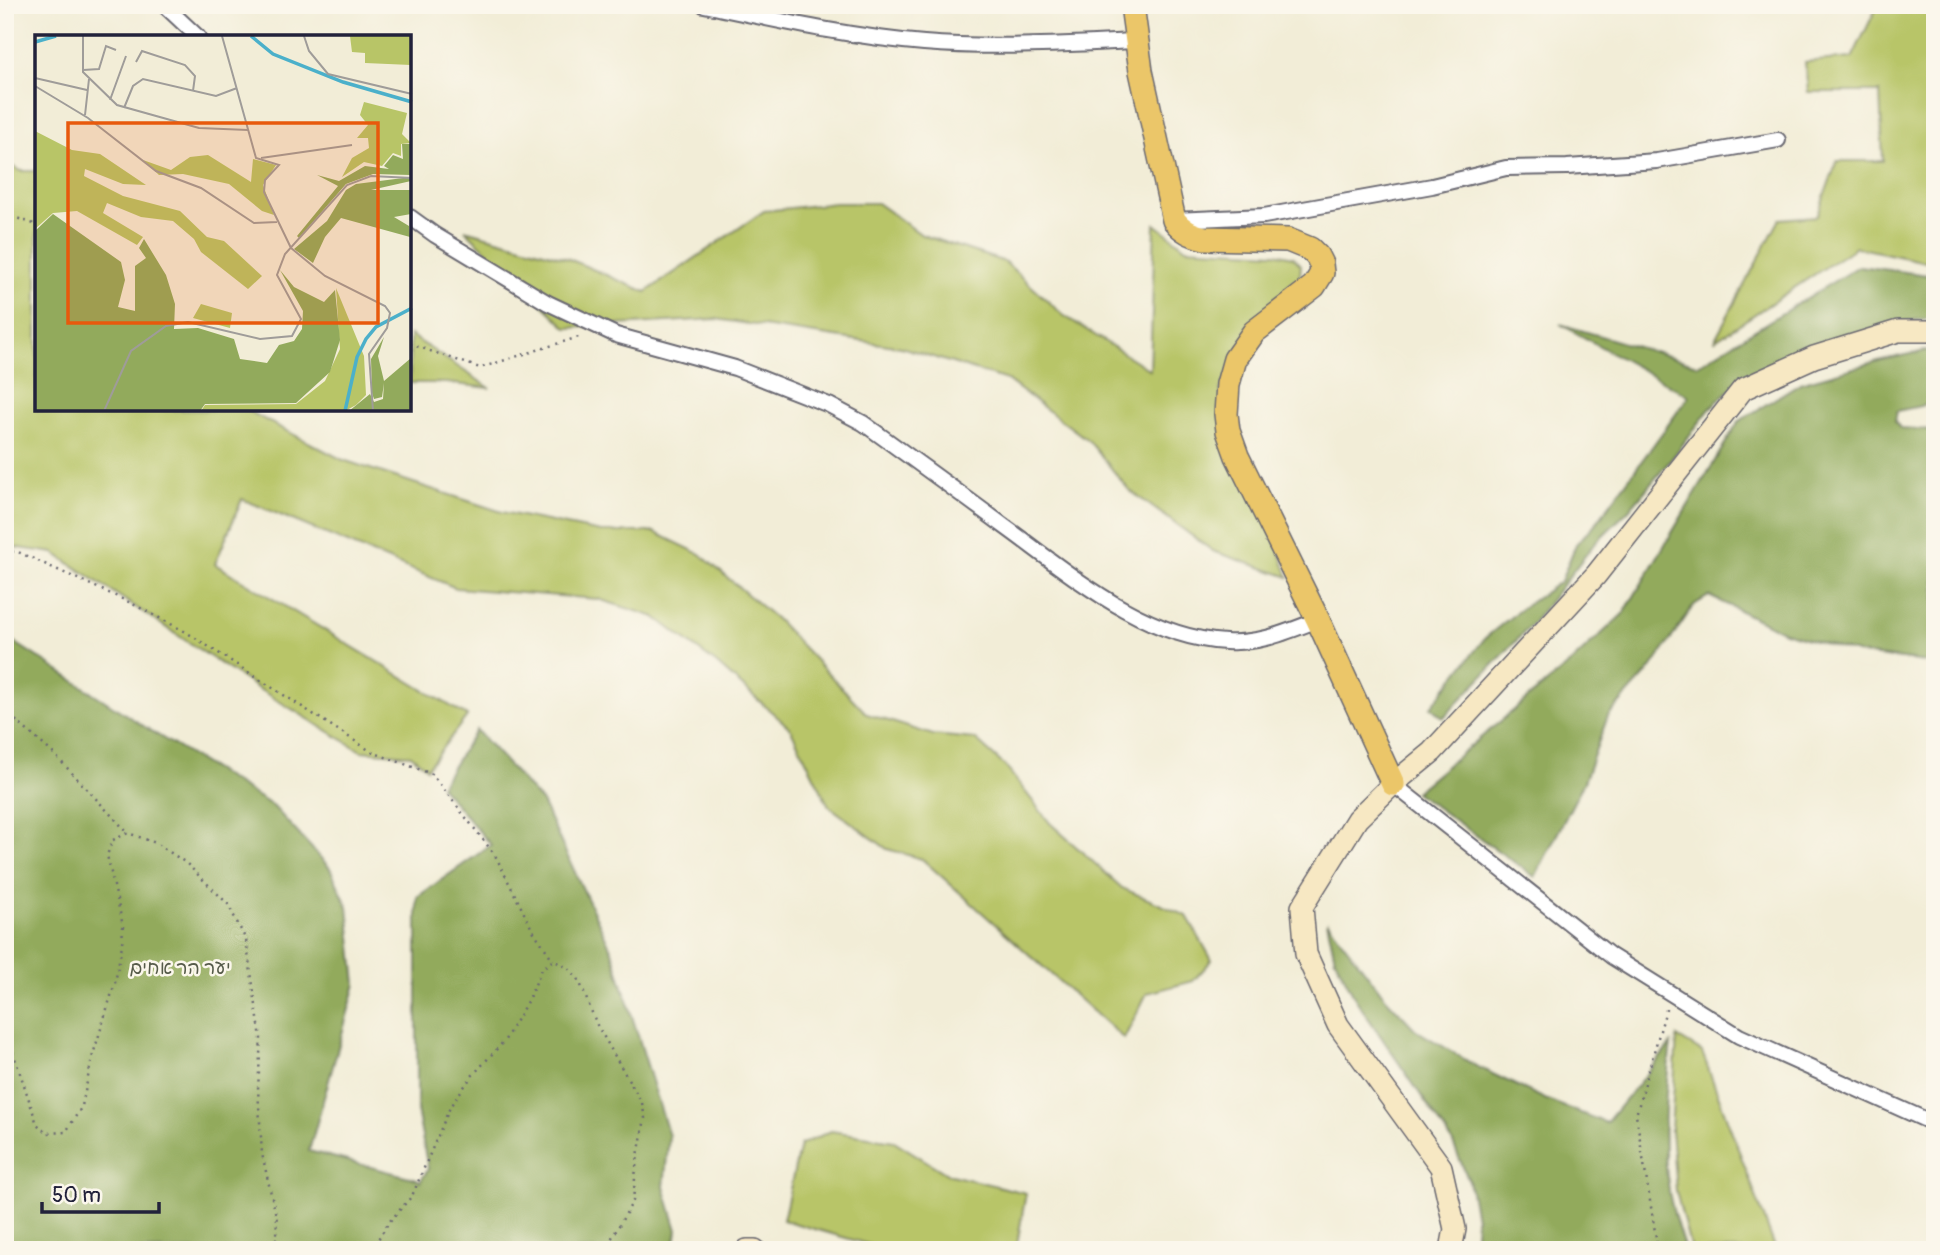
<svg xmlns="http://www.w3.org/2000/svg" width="1940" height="1255" viewBox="0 0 1940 1255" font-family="Pangolin,'Playpen Sans Hebrew',sans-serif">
  <rect width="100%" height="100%" fill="#fbf7ec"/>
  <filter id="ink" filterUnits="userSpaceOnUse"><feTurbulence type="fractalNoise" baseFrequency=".0143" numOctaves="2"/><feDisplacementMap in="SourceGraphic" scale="14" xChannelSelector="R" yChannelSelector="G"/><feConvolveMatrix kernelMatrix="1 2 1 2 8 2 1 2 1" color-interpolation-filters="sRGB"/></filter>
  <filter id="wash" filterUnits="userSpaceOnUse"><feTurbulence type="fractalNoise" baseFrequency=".00686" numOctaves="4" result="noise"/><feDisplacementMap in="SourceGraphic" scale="28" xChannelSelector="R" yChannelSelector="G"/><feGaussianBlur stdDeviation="1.57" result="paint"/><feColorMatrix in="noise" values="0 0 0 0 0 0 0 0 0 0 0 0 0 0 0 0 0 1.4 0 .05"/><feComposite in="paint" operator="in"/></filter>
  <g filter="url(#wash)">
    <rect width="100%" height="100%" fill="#f2edd7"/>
    <!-- green -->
    <path fill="#b8c567" stroke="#6d7451" stroke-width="2" d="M 1874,5 L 1935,5 L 1935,264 L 1856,247 L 1714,341 L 1780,219 L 1817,216 L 1837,161 L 1883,161 L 1880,92 L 1808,92 L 1805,62 L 1852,58 L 1875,11 Z
      M 5,163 L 21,171 L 37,171 L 37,410 L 246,410 L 343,460 L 502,512 L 601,532 L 654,532 L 700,554 L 776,619 L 867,714 L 933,735 L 975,739 L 1005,766 L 1050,823 L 1122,888 L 1187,916 L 1212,960 L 1193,981 L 1147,993 L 1124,1039 L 922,859 L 887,849 L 829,806 L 790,728 L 717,664 L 655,617 L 598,599 L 456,588 L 242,499 L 215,564 L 467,716 L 427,768 L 411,755 L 361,751 L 257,688 L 54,553 L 5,546 Z
      M 835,203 L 877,203 L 922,235 L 1005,262 L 1063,315 L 1150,370 L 1155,224 L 1186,248 L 1275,253 L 1293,257 L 1301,265 L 1300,277 L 1292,288 L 1263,311 L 1220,390 L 1289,577 L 1213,551 L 1129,490 L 1089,441 L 1007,380 L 901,347 L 716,319 L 567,328 L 465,230 L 569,259 L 646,292 L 764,211 Z
      M 410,335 L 490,388 L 446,383 L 410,383 Z
      M 1677,1037 L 1702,1052 L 1776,1250 L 1691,1250 L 1676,1191 L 1671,1130 Z
      M 831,1131 L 894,1141 L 947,1174 L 1026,1193 L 1016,1250 L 888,1250 L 783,1220 L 800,1145 Z"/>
    <!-- forest -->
    <path fill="#92aa5c" stroke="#5a664c" stroke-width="2" d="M 1859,266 L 1935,276 L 1935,318 L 1908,321 L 1741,380 L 1713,405 L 1669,462 L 1629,510 L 1595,543 L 1532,624 L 1443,718 L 1431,707 L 1485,638 L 1517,612 L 1561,581 L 1576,544 L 1597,522 L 1689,396 L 1560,324 L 1698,365 Z
      M 1935,349 L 1935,403 L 1897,411 L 1895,421 L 1900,428 L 1935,430 L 1935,663 L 1860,654 L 1784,632 L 1709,596 L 1694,605 L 1650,670 L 1608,716 L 1584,782 L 1535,877 L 1415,792 L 1567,666 L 1624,613 L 1738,422 L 1800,383 L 1882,360 Z
      M 5,636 L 156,734 L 273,806 L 330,868 L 348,907 L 356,984 L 309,1151 L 417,1179 L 420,1182 L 428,1169 L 417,1110 L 417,897 L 491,845 L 440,786 L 476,730 L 542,802 L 612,951 L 669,1136 L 664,1187 L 677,1230 L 674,1250 L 5,1250 Z
      M 1327,921 L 1385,997 L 1416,1030 L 1476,1066 L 1547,1100 L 1606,1123 L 1671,1044 C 1665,1093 1661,1142 1669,1191 C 1672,1211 1679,1231 1685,1250 L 1474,1250 L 1476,1218 L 1469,1181 L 1452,1141 L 1356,1000 L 1335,959 Z"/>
  </g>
  <g filter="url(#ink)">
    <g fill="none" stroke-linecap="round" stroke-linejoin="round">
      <defs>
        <path id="minor" d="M 164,5 L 198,37
          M 704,5 C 776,20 850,37 924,43 C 995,49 1066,44 1137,41
          M 410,217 L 435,235 L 548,303 L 616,335 L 735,368 L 829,405 L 863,423 C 910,457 957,491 1004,526 C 1069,573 1143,638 1226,642 C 1261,644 1286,632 1318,620
          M 1174,220 L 1264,216 L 1432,186 L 1506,168 L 1567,167 L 1657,161 L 1778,140
          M 1393,784 L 1611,956 L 1739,1036 L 1935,1124"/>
        <path id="secondary" d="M 747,1250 L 755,1250
          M 1451,1250 L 1455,1229 L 1441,1167 L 1338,1025 L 1306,954 L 1302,907 L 1357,819 L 1393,784 L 1432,752 L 1596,575 L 1743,389 L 1814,357 L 1898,331 L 1935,331"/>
        <path id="primary" d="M 1132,5 L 1141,71 L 1174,220 C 1183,231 1191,235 1205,238 L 1288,240 L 1310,249 L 1317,256 L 1321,264 L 1322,273 L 1314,286 L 1254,332 L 1235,359 L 1228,384 L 1226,414 L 1228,431 L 1237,456 L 1318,620 L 1393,784"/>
      </defs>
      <!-- minor casing -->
      <use href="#minor" stroke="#6b6972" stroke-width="18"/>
      <!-- secondary casing -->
      <use href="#secondary" stroke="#6b6972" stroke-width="24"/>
      <!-- primary casing -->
      <use href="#primary" stroke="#6b6972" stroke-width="26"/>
      <!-- path -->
      <path stroke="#6b6972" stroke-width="2.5" stroke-dasharray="2 5" stroke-linecap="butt" d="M 5,214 L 37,225
        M 410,344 L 480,368 L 582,336
        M 5,551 L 18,552 L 131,603 L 186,632 L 372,752 L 432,774 L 495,855 L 532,929 L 553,960
        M 5,711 L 55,755 L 128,833
        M 5,1018 L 9,1040 L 37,1124 L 47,1133 L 66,1132 L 82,1106 L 92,1058 L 115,983 L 122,945 L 123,926 L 107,855 L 113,840 L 128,833 L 156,843 L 186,863 L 228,904 L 246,940 L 261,1038 L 258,1089 L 262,1154 L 277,1220 L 275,1250
        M 371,1250 L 389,1222 L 412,1196 L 451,1105 L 472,1076 L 505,1040 L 529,998 L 542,969 L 553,960 L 568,968 L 578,978 L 597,1025 L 642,1103 L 645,1118 L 636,1167 L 633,1201 L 605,1250
        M 1658,1250 L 1636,1115 L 1667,1006"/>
      <!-- minor -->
      <use href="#minor" stroke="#fff" stroke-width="14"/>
      <!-- secondary -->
      <use href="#secondary" stroke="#f7e8c3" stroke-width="21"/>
      <!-- primary -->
      <use href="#primary" stroke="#ebc669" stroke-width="23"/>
    </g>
  </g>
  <g text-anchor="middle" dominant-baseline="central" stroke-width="5" stroke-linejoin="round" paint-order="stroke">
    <!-- park labels -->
    <g font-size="19" fill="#565b4a" stroke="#fbf7ec">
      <text x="180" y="968">יער הר אחים</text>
    </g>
  </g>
  <!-- overview -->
  <g transform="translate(35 35)">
    <rect width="376" height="376" fill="#f2edd7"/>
    <path d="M 315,1 L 376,1 L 376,30 L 330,28 L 330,18 L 317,17 ZM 329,67 L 372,78 L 367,99 L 376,108 L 366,109 L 366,121 L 358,118 L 347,131 L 329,127 L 307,142 L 317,123 L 334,113 L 333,103 L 322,103 L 333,90 L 325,80 ZM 0,96 L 37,115 L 65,119 L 111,150 L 88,149 L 50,134 L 49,141 L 88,161 L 145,176 L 172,202 L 189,206 L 227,241 L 213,254 L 166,217 L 159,204 L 138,186 L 106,182 L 72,168 L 68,178 L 108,202 L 102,210 L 42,176 L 18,178 L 0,194 ZM 173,120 L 216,147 L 218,124 L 241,130 L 228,150 L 239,180 L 227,176 L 194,149 L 148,139 L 124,140 L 108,125 L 136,135 L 155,122 ZM 301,253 L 329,321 L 331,360 L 321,370 L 310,376 L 166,376 L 170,370 L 261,369 L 290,346 L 305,314 ZM 166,269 L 197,278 L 195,293 L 158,283 Z" fill="#b8c567"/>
    <path d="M 367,109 L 376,109 L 376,140 L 338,139 L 311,149 L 264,203 L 262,201 L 303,151 L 282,140 L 304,146 L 330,131 L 354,134 L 349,131 L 358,120 L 368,124 ZM 376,142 L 376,146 L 336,155 L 376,155 L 376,179 L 359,182 L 374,191 L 375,202 L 306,183 L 290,202 L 278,228 L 259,214 L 292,186 L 311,155 L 321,149 ZM 18,179 L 86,227 L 90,245 L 83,272 L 100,276 L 100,231 L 111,223 L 104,213 L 109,204 L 131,240 L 140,269 L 139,294 L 163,293 L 199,304 L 205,324 L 232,328 L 244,310 L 259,306 L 267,294 L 268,276 L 245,235 L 259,252 L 289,267 L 300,255 L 305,305 L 295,337 L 261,368 L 170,369 L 165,376 L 0,376 L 0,196 ZM 349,302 L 343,321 L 349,346 L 376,323 L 376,376 L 314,376 L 335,359 L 339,367 L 348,364 L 349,348 L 347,362 L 339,364 L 337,358 L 336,324 Z" fill="#92aa5c"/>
    <path fill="none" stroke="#4bb0ca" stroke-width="3.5" d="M 216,1 L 238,19 L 308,47 L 377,67M 0,7 L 21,1M 310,376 L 322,322 L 331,304 L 341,292 L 377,273"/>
    <path fill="none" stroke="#9f9c99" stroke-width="2" d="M 48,1 L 48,37 L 82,70 L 164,93 L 213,95M 187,1 L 221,123 L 244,130 L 230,145 L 229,157 L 256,213M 269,1 L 274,16 L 293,39 L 377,59M 101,27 L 107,16 L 150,30 L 160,41 L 158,56M 48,35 L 64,34 L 71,11 L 81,15M 0,43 L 52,55M 0,51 L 53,83 L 121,136 L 166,153 L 219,188 L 242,187M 75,65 L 91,21M 89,73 L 98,51 L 108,44 L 181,61 L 202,53M 50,80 L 54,44M 226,123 L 317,110M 256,213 L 290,241 L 350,271 L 355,278 L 352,293 L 334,319 L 338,376M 69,376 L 96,316 L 131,291 L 153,287 L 225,304 L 257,301 L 266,284 L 242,240 L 250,219 L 312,150 L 336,141 L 377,143"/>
    <path fill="#e8590c" fill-opacity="0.15" stroke="#e8590c" stroke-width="3.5" d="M 33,88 L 343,88 L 343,288 L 33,288 Z"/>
    <rect width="376" height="376" fill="none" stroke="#22223b" stroke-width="3.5"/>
  </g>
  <!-- margin -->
  <rect width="1940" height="1255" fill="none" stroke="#fbf7ec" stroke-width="28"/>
  <!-- scale -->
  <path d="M42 1202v10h117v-10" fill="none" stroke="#22223b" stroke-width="3.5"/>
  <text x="52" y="1202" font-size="21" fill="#22223b" stroke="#fbf7ec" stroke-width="5" paint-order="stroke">50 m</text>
</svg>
